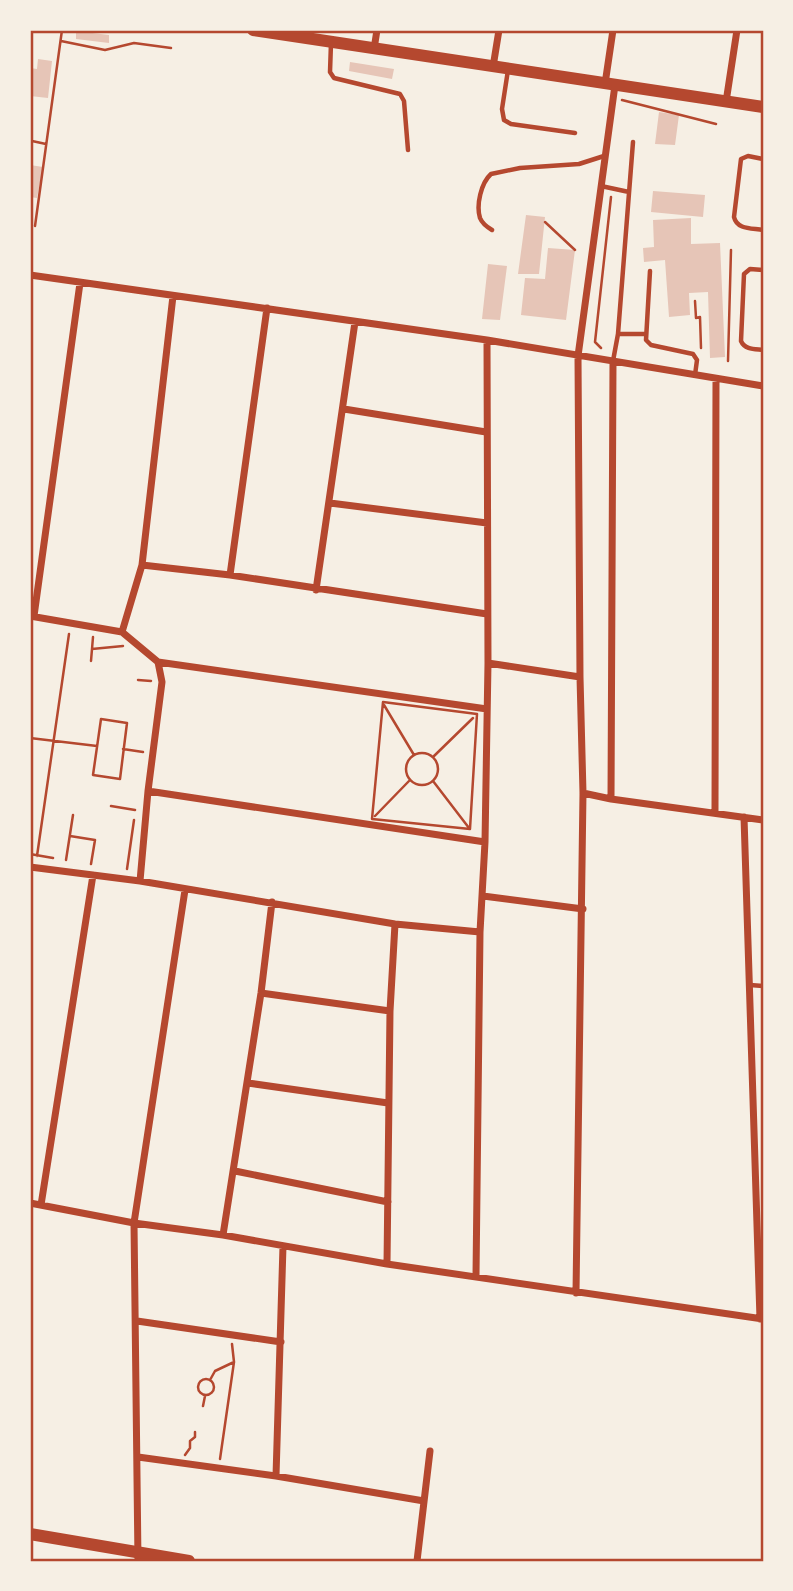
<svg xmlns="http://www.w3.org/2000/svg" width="793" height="1591" viewBox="0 0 793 1591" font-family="'Sofia Sans Condensed',sans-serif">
  <rect width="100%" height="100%" fill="#f6efe4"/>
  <!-- building -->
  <path fill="#e6c5b7" d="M 76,31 L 109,35 L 109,43 L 76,39 Z
    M 38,59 L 52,61 L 48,98 L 30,96 L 30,68 L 37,69 Z
    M 350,62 L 394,69 L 392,79 L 349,71 Z
    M 659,112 L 679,115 L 675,145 L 655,144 Z
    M 30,165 L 43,167 L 37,198 L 30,197 Z
    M 653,191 L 705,195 L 703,217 L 651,212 Z
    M 526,215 L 545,217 L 539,274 L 518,274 Z
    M 691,218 L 691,244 L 720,243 L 725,357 L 710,358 L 708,292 L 689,293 L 690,315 L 669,317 L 665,260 L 644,262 L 643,248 L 654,247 L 653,220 Z
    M 548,248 L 575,250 L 566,320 L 521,315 L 525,278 L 545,279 Z
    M 488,264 L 507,266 L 500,320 L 482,319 Z"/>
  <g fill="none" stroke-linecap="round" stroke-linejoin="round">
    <!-- path -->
    <path stroke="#b5482f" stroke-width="2.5" d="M 61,41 L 105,50 L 134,43 L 171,48
      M 622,100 L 716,124
      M 30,132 L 32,141 L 30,148
      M 32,141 L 46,144
      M 545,222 L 575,250
      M 35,226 L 62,30
      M 695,301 L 696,318 L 700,317 L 701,348
      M 601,348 L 595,342 L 611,197
      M 728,361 L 731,250
      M 92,649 L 123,646
      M 91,661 L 93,637
      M 138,680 L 151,681
      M 383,702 L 477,714 L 470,829 L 372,819 Z
      M 384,705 L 414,755
      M 101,719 L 127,723 L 120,779 L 93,775 Z
      M 30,738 L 97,746
      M 123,749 L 143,752
      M406 769a16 16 0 1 1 32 0a16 16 0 1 1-32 0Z
      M 433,757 L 473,718
      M 433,781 L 469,828
      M 111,806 L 135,810
      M 375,816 L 409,781
      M 70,836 L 95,840 L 91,864
      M 30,854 L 53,858
      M 37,856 L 69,634
      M 66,860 L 73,815
      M 127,869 L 134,820
      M198 1387a8 8 0 1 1 16 0a8 8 0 1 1-16 0Z
      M 210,1380 L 215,1371 L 234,1362
      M 203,1406 L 205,1396
      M 185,1455 L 190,1448 L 190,1441 L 195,1437 L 195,1432
      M 220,1459 L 234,1362 L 232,1344"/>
    <!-- service -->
    <path stroke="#b5482f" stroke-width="4.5" d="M 331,43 L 330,72 L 334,78 L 400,94 L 404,101 L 408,150
      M 508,70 L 502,109 L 504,120 L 511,124 L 575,133
      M 763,159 L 748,156 L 741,159 L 734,217 C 737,230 752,228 763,230
      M 601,186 L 629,192
      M 492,230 C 487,227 482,223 480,218 C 476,205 481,183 491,174 L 520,168 L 579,164 L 604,156
      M 763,270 L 750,269 L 744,274 L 741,341 C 745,350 755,349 763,350
      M 650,271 L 646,340 L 651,345 L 693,354 L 697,360 L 695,375
      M 618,334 L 633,142
      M 613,361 L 618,334 L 645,334
      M 750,985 L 763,986"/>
    <!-- minor -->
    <path stroke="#b5482f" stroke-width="7" d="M 374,49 L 377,30
      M 493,67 L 499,30
      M 605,84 L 613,30
      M 726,102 L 737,30
      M 30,275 L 487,340 L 763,386
      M 344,409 L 486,432
      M 330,503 L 487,523
      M 142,565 L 230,575 L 487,614
      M 230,575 L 267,308
      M 316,590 L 355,322
      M 30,616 L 122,632 L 158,662 L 162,682 L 148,791 L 140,881
      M 34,616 L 80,283
      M 122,632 L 142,565 L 173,296
      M 158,662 L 487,709
      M 488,663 L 580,677
      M 148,791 L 485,842
      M 583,793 L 611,799 L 763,820
      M 611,799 L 613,362
      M 715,812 L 716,379
      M 744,817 L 760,1319
      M 30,867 L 140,881 L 395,924 L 480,932
      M 483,896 L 583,909
      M 261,993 L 390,1011
      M 248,1083 L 388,1103
      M 235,1171 L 388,1202
      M 30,1203 L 134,1223 L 223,1235 L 387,1264 L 763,1319
      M 41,1205 L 93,875
      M 223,1235 L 261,993 L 272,902
      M 387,1264 L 390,1011 L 395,924
      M 476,1276 L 480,932 L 485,842 L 488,663 L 487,340
      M 576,1293 L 583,793 L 580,677 L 578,356 L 615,85
      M 137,1321 L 281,1342
      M 138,1457 L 276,1476 L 424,1501
      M 276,1476 L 283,1246
      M 138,1561 L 134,1223 L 185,890
      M 417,1561 L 430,1451"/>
    <!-- secondary -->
    <path stroke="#b5482f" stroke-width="12" d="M 253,30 L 763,107
      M 30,1534 L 189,1561"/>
  </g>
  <!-- border -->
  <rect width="793" height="1591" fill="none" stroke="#f6efe4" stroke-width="63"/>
  <rect x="32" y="32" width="730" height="1528" fill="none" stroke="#b5482f" stroke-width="2.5"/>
</svg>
